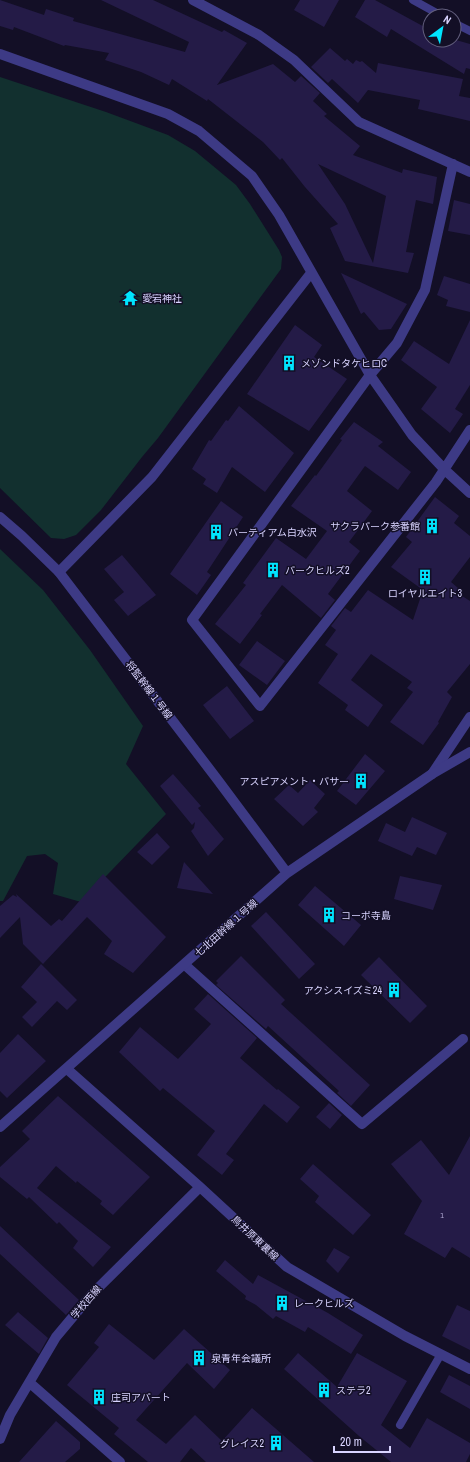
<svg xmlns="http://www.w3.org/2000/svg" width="470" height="1462" viewBox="0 0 470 1462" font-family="'Archivo Narrow','Noto Sans JP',sans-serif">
  <rect width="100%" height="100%" fill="#130f26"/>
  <!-- green -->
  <path fill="#12302f" d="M 0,77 L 106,112 L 168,135 L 195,151 L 236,185 L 250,204 L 279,250 L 282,257 L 281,269 L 158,438 L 142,457 L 101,510 L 76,535 L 64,539 L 51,538 L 0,488 Z
    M 0,549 L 43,590 L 90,650 L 143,726 L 126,764 L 166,814 L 81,902 L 53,894 L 58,863 L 45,854 L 27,856 L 3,901 L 0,901 Z"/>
  <!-- building -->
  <path fill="#241b47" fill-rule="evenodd" d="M 0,0 L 44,15 L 46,9 L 74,18 L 73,21 L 185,52 L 189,42 L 101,0 L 153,0 L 222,32 L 224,30 L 247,43 L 217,85 L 273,64 L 295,82 L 301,76 L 320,93 L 313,101 L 327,114 L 324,116 L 360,146 L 353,155 L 402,173 L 403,169 L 437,177 L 433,204 L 416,200 L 406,252 L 414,253 L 408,273 L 345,261 L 330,228 L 338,224 L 305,187 L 282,158 L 280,160 L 263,142 L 208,99 L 207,101 L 172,79 L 169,85 L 141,72 L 105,60 L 109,53 L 65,45 L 64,46 L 14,27 L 13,30 L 0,26 ZM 318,164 L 386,196 L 373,263 L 345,204 Z
    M 300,0 L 339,0 L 324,27 L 294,10 Z
    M 365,0 L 375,0 L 430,30 L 430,40 L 456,40 L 470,44 L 470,69 L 466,68 L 464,74 L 391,29 L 387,37 L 355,17 Z
    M 330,48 L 345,61 L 347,59 L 353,64 L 356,60 L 360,62 L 362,61 L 376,73 L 378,63 L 463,79 L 459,96 L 470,98 L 470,121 L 418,109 L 420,100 L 368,90 L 358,103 L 332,79 L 328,83 L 311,67 Z
    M 454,200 L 470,204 L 470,235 L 448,231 Z
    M 341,273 L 407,304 L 391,329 L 379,330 L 364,312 L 361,314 Z
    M 444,276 L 470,284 L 470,312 L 446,306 L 448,300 L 437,295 Z
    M 470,320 L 470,385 L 455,409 L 463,414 L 450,433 L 421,409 L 437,387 L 401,360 L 414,341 L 449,364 Z
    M 295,325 L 322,345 L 314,357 L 347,379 L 309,431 L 247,394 Z
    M 239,406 L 294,453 L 265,492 L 232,467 L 217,493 L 203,484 L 206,479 L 192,469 L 209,440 L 211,441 L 226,420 L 228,421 Z
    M 354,422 L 383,442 L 378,446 L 411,472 L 398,490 L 365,466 L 347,491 L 372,511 L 349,542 L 360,551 L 328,594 L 335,600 L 321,618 L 282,585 L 260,614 L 262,615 L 240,644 L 215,624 L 246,585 L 243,583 L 276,538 L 306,559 L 327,531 L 291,506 L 315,475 L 316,476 L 342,440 L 340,439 Z
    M 435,497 L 459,516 L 454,523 L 470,536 L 470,557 L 451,582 L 458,588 L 456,592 L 470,601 L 470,664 L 447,692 L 452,697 L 438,722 L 439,723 L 423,745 L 390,722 L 413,692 L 407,688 L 412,682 L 371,654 L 351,680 L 383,705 L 368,727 L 345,710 L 348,705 L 318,683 L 338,654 L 325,645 L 336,630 L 331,626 L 345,608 L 351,612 L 368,590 L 413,620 L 423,590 L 391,567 L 412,542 L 406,537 Z
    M 221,501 L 243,517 L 207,572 L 211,575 L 197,595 L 170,574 Z
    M 122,555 L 156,595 L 128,616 L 114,600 L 124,592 L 104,569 Z
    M 257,641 L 285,661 L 267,685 L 239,665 Z
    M 227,686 L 254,721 L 230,739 L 203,705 Z
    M 365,754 L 385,771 L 356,805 L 337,791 Z
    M 173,774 L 201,806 L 198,808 L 224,839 L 208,856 L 191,831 L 194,828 L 195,822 L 192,825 L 160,786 Z
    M 310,780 L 325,794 L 314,808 L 318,812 L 303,826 L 274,799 L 289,785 L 298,793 Z
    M 412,817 L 447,833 L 436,855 L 417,847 L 412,856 L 378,841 L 386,823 L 405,832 Z
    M 157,833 L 170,847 L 152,865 L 137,852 Z
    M 184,862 L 213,894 L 177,888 Z
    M 103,874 L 166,937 L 133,973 L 104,954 L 112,941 L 87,917 L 43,964 L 23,944 L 20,917 L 0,938 L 0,906 L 13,895 L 17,897 L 16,894 L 51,926 L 59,919 L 62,921 Z
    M 400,876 L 442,885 L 433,910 L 394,899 Z
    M 315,886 L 361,925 L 344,946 L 298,905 Z
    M 266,912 L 315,964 L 299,979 L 251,926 Z
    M 241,956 L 285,1000 L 281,1004 L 370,1085 L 351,1106 L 337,1093 L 339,1091 L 268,1026 L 266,1029 L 216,985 L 218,983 L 216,981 Z
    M 379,957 L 427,1006 L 410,1023 L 361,975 Z
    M 41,964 L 77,1000 L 67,1010 L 57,1001 L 32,1027 L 22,1017 L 37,1002 L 21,987 Z
    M 208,994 L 257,1038 L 240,1058 L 277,1090 L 278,1089 L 300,1107 L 287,1123 L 264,1104 L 226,1154 L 234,1160 L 222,1175 L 197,1155 L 215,1131 L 163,1088 L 160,1091 L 119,1052 L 140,1027 L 178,1059 L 211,1024 L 194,1009 Z
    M 18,1034 L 46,1061 L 7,1098 L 0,1091 L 0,1053 Z
    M 58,1096 L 150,1177 L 113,1215 L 100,1204 L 102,1201 L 77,1181 L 76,1183 L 56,1166 L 37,1188 L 111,1247 L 93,1267 L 73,1248 L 78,1241 L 59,1222 L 57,1224 L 29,1197 L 27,1199 L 0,1177 L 0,1167 L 30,1139 L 22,1131 Z
    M 329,1103 L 342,1115 L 330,1129 L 316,1117 Z
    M 470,1136 L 470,1258 L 452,1247 L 445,1258 L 404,1234 L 422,1201 L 391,1164 L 421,1140 L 449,1175 Z
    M 313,1164 L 371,1215 L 353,1235 L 315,1202 L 319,1196 L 300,1179 Z
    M 0,1226 L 79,1300 L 66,1315 L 0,1254 Z
    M 334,1248 L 350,1257 L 338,1273 L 326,1261 Z
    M 225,1260 L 253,1284 L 258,1275 L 328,1313 L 363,1335 L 351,1354 L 308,1327 L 305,1332 L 276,1316 L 273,1319 L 256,1305 L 245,1299 L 246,1296 L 216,1271 Z
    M 457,1305 L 470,1311 L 470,1350 L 442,1336 Z
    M 18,1312 L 48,1338 L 39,1354 L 5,1325 Z
    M 109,1324 L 154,1360 L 184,1329 L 230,1370 L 214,1389 L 187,1363 L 136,1420 L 166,1444 L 195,1415 L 222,1441 L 252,1408 L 314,1462 L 206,1462 L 191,1448 L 180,1462 L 148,1462 L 114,1434 L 119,1428 L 67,1385 L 99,1347 L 94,1343 Z
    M 298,1353 L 337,1387 L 357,1353 L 407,1381 L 381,1425 L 410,1448 L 427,1418 L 470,1443 L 470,1454 L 466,1462 L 391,1462 L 359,1436 L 284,1369 Z
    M 449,1375 L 470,1386 L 470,1409 L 440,1392 Z
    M 56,1421 L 80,1442 L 80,1449 L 65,1462 L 19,1462 Z"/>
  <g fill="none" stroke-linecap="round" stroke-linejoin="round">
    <!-- service -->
    <path stroke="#3d3a85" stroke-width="8" d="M 413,0 L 442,16
      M 454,23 L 470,31
      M 400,1425 L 441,1354"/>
    <!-- minor -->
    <path stroke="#3d3a85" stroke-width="10" d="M 193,0 L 259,35 L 294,60 L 359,122 L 470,172
      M 0,54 L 168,114 L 199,131 L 252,176 L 279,215 L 370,375 L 412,435 L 445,470 L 470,493
      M 453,164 L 425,290 L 397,343 L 370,375 L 192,620 L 260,706 L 436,482 L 470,430
      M 59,572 L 152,477 L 311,273
      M 432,774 L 470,717
      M 185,965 L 362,1124 L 463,1039
      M 67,1069 L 200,1187 L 287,1267 L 405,1336 L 470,1369
      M 30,1383 L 120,1462
      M 0,1439 L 10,1415 L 56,1337 L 92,1294 L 200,1187"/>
    <!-- tertiary -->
    <path stroke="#3d3a85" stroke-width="10" d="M 0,517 L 22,536 L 59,572 L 217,779 L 287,873
      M 0,1127 L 287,873 L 432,774 L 470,752"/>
  </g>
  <!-- icons -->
  <defs>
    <symbol id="temple-bare" viewBox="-9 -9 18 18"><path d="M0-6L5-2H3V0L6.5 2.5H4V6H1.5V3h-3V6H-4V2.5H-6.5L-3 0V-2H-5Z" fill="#00e5ff" stroke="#130f26" stroke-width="2.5" paint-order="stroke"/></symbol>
    <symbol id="building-bare" viewBox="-9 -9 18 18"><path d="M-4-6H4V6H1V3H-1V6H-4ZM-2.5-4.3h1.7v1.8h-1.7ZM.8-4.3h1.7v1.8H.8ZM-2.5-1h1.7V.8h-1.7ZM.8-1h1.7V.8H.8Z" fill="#00e5ff" stroke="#130f26" stroke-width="2.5" paint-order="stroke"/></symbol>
  </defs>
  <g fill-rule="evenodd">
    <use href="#temple-bare" x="119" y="287" width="22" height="22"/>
    <use href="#building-bare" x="278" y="352" width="22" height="22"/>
    <use href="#building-bare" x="421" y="515" width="22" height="22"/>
    <use href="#building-bare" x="205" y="521" width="22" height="22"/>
    <use href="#building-bare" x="262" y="559" width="22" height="22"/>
    <use href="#building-bare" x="414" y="566" width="22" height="22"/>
    <use href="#building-bare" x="350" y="770" width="22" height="22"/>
    <use href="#building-bare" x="318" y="904" width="22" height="22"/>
    <use href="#building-bare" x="383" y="979" width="22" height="22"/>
    <use href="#building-bare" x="271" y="1292" width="22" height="22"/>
    <use href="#building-bare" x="188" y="1347" width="22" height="22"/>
    <use href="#building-bare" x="313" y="1379" width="22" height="22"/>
    <use href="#building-bare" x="88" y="1386" width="22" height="22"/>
    <use href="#building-bare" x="265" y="1432" width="22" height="22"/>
  </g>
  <g text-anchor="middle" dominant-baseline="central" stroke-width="3" stroke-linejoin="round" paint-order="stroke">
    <!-- number labels -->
    <g font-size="8" fill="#aca6d1">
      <text x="442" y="1215">1</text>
    </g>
    <!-- poi labels -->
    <g font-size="10" fill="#d9d4ff" stroke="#130f26" text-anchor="start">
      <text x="142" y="298">愛宕神社</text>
      <text x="301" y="363">メゾンドタケヒロC</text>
      <text x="420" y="526" text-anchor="end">サクラパーク参番館</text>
      <text x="228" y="532">パーティアム白水沢</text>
      <text x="285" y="570">パークヒルズ2</text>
      <text x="425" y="593" text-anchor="middle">ロイヤルエイト3</text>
      <text x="349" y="781" text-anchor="end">アスピアメント・パサー</text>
      <text x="341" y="915">コーポ寺島</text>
      <text x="382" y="990" text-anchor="end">アクシスイズミ24</text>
      <text x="294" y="1303">レークヒルズ</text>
      <text x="211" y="1358">泉青年会議所</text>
      <text x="336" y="1390">ステラ2</text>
      <text x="111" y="1397">庄司アパート</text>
      <text x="264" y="1443" text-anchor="end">グレイス2</text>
    </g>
    <!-- street labels -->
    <g font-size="10" fill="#d9d4ff" stroke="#130f26">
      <text transform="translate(149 690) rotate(53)">将監幹線１号線</text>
      <text transform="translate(226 928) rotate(-42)">七北田幹線１号線</text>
      <text transform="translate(255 1238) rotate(43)">鳥井原東裏線</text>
      <text transform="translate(86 1302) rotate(-49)">学校西線</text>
    </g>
  </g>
  <!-- north arrow -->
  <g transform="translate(442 28) rotate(32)"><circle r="19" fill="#130f26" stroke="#625e7d"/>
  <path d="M0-3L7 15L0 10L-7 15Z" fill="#00e5ff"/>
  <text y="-6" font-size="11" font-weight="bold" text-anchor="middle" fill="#d9d4ff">N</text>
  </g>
  <!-- scale -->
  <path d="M334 1446v6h56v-6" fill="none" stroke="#d9d4ff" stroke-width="2"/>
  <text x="340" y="1446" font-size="12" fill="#d9d4ff" stroke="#130f26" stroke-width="3" paint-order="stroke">20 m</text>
</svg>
